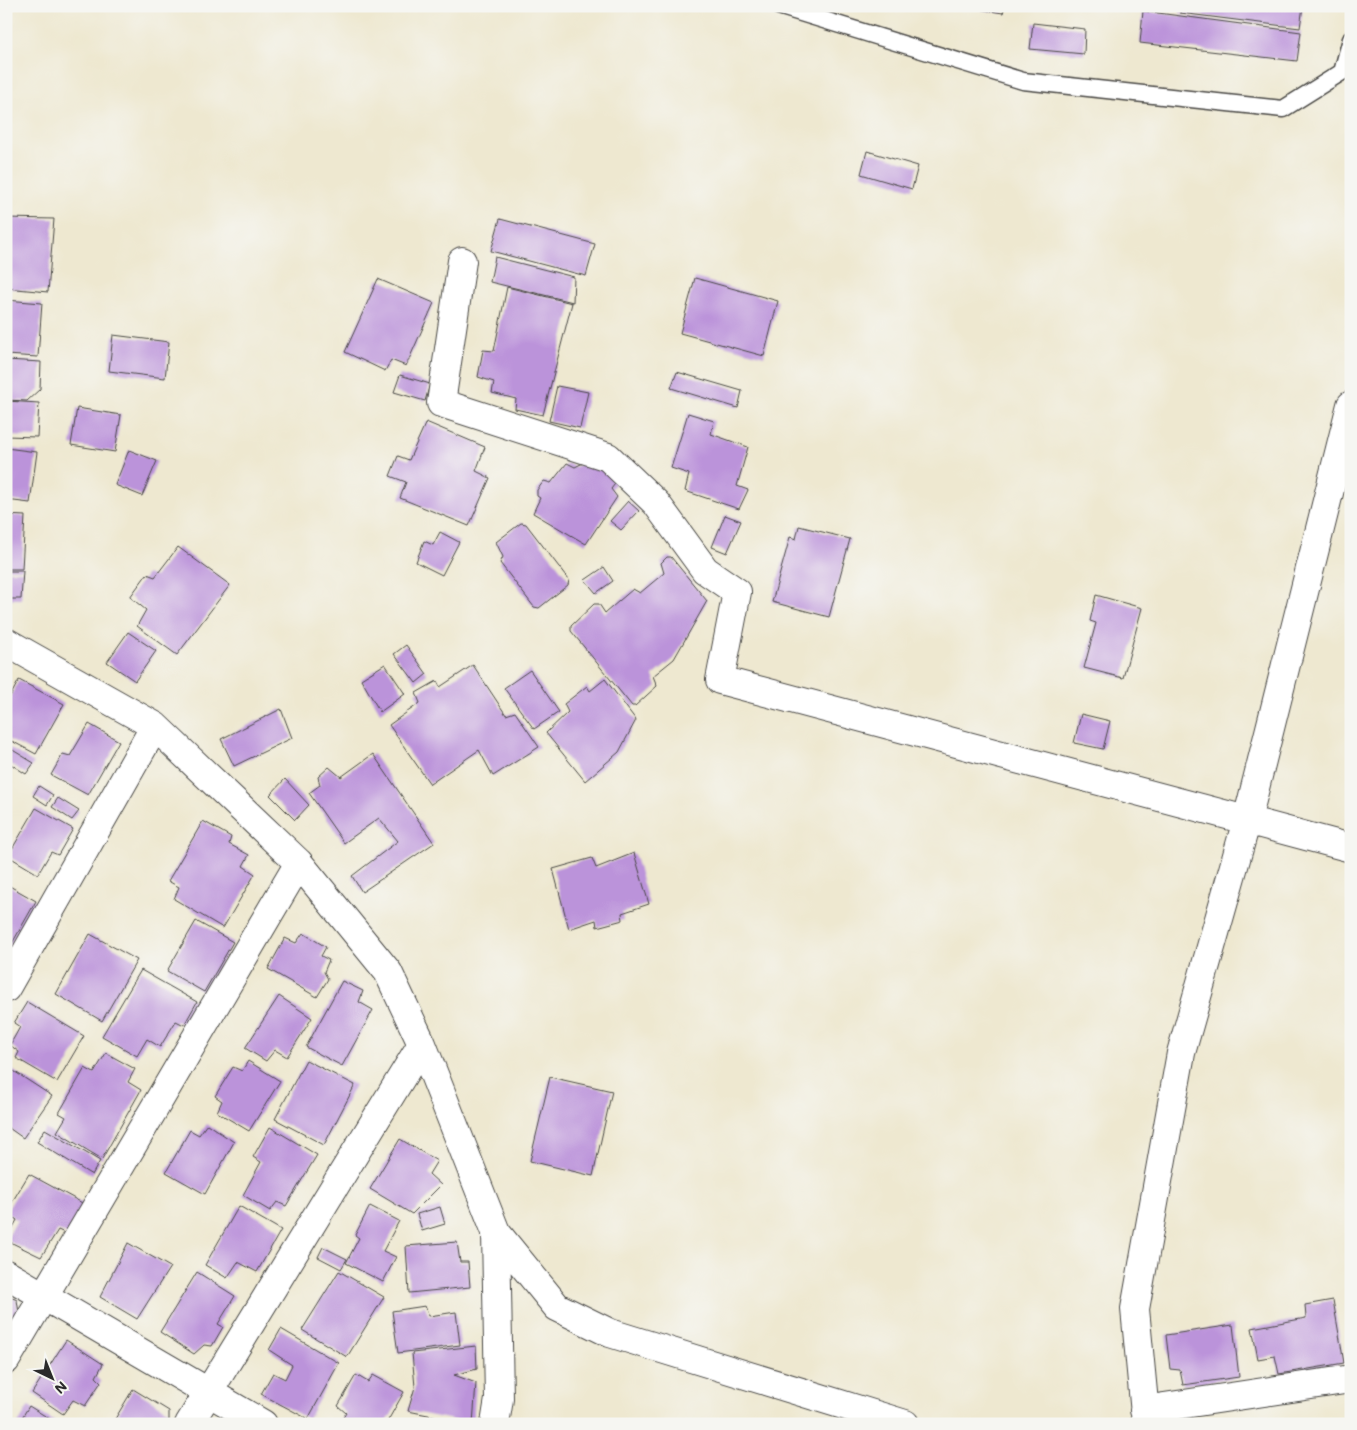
<svg xmlns="http://www.w3.org/2000/svg" width="1357" height="1430" viewBox="0 0 1357 1430" font-family="Mali,sans-serif">
  <rect width="100%" height="100%" fill="#f6f6f2"/>
  <filter id="ink" filterUnits="userSpaceOnUse"><feTurbulence type="fractalNoise" baseFrequency=".02" numOctaves="2"/><feDisplacementMap in="SourceGraphic" scale="10" xChannelSelector="R" yChannelSelector="G"/><feConvolveMatrix kernelMatrix="1 2 1 2 8 2 1 2 1" color-interpolation-filters="sRGB"/></filter>
  <filter id="wash" filterUnits="userSpaceOnUse"><feTurbulence type="fractalNoise" baseFrequency=".0096" numOctaves="4" result="noise"/><feDisplacementMap in="SourceGraphic" scale="20" xChannelSelector="R" yChannelSelector="G"/><feGaussianBlur stdDeviation="1.12" result="paint"/><feColorMatrix in="noise" values="0 0 0 0 0 0 0 0 0 0 0 0 0 0 0 0 0 1.4 0 .05"/><feComposite in="paint" operator="in"/></filter>
  <g filter="url(#wash)">
    <rect width="100%" height="100%" fill="#eee8d0"/>
    <g id="blocks">
      <!-- building -->
      <path fill="#bb93da" d="M 959,6 L 1005,6 L 1003,13 Z
        M 1150,6 L 1177,6 L 1176,10 Z
        M 1180,6 L 1303,6 L 1300,28 L 1180,13 Z
        M 1143,11 L 1301,32 L 1297,61 L 1140,43 Z
        M 1033,23 L 1085,29 L 1084,54 L 1030,49 Z
        M 867,151 L 918,166 L 912,189 L 861,174 Z
        M 6,218 L 54,219 L 48,292 L 6,288 Z
        M 500,219 L 595,244 L 586,276 L 491,251 Z
        M 495,257 L 574,277 L 573,302 L 490,282 Z
        M 695,278 L 778,301 L 764,356 L 680,333 Z
        M 378,279 L 434,303 L 406,366 L 391,360 L 385,371 L 345,352 Z
        M 507,287 L 572,303 L 543,415 L 515,409 L 516,399 L 492,393 L 494,382 L 478,377 L 483,350 L 494,351 Z
        M 6,300 L 42,303 L 38,357 L 6,355 Z
        M 113,335 L 169,342 L 165,378 L 109,371 Z
        M 6,360 L 41,362 L 40,389 L 27,401 L 6,400 Z
        M 677,372 L 742,391 L 738,408 L 671,388 Z
        M 400,375 L 430,384 L 425,401 L 394,392 Z
        M 557,386 L 588,392 L 580,428 L 549,421 Z
        M 6,401 L 39,403 L 37,437 L 6,436 Z
        M 77,408 L 121,415 L 115,452 L 71,445 Z
        M 688,413 L 714,421 L 711,434 L 748,447 L 737,486 L 748,490 L 739,509 L 685,491 L 689,474 L 671,468 Z
        M 426,422 L 485,447 L 476,471 L 490,478 L 469,526 L 400,498 L 406,482 L 390,476 L 398,456 L 409,460 Z
        M 6,448 L 37,452 L 30,503 L 6,500 Z
        M 129,450 L 157,461 L 142,496 L 115,485 Z
        M 587,461 L 615,473 L 618,480 L 611,489 L 617,497 L 586,544 L 533,513 L 540,498 L 537,496 L 537,490 L 544,481 L 551,483 L 567,463 L 575,467 Z
        M 628,501 L 639,511 L 621,530 L 610,521 Z
        M 6,515 L 25,516 L 22,569 L 6,569 Z
        M 725,515 L 741,521 L 727,553 L 712,547 Z
        M 521,523 L 526,524 L 569,580 L 568,585 L 539,608 L 534,607 L 500,563 L 503,557 L 496,542 Z
        M 799,526 L 850,539 L 829,617 L 772,602 L 790,537 L 796,539 Z
        M 440,532 L 459,542 L 442,575 L 416,562 L 424,541 L 433,545 Z
        M 178,547 L 230,585 L 177,655 L 137,626 L 146,610 L 130,597 L 147,574 L 155,577 Z
        M 667,557 L 671,557 L 707,601 L 674,659 L 653,676 L 657,686 L 635,706 L 632,706 L 571,631 L 571,626 L 594,604 L 599,604 L 605,613 L 633,589 L 640,593 L 664,573 L 661,563 Z
        M 604,567 L 613,581 L 596,593 L 585,580 Z
        M 6,571 L 23,571 L 21,599 L 6,599 Z
        M 1096,595 L 1142,608 L 1123,678 L 1084,668 L 1096,623 L 1090,621 Z
        M 128,632 L 156,651 L 135,681 L 107,662 Z
        M 406,645 L 427,674 L 416,683 L 394,654 Z
        M 385,664 L 405,694 L 380,712 L 361,679 Z
        M 473,665 L 506,715 L 515,712 L 539,747 L 493,776 L 479,750 L 430,784 L 389,725 L 420,703 L 416,693 L 437,681 L 440,687 Z
        M 530,670 L 559,712 L 534,729 L 504,688 Z
        M 605,679 L 636,720 L 619,752 L 585,781 L 546,733 L 568,712 L 564,704 L 587,686 L 590,691 Z
        M 19,680 L 64,704 L 36,754 L 6,738 L 9,725 L 6,724 L 6,704 Z
        M 281,709 L 292,738 L 234,766 L 221,739 Z
        M 1081,714 L 1110,721 L 1103,749 L 1074,743 Z
        M 89,724 L 119,741 L 88,795 L 51,775 L 63,754 L 70,756 Z
        M 6,746 L 34,763 L 26,774 L 6,761 Z
        M 373,754 L 434,843 L 362,892 L 352,876 L 398,841 L 379,818 L 344,843 L 309,793 L 320,785 L 318,777 L 329,767 L 341,777 Z
        M 285,779 L 309,805 L 295,820 L 270,795 Z
        M 39,786 L 53,795 L 47,805 L 33,796 Z
        M 58,798 L 79,811 L 72,820 L 52,807 Z
        M 36,808 L 73,829 L 58,855 L 51,852 L 38,874 L 8,856 Z
        M 203,821 L 231,837 L 229,844 L 249,855 L 243,866 L 255,874 L 223,928 L 174,899 L 179,887 L 168,881 Z
        M 634,853 L 649,904 L 622,913 L 623,920 L 597,927 L 596,920 L 569,929 L 553,869 L 592,858 L 596,868 Z
        M 6,884 L 36,901 L 10,947 L 6,946 Z
        M 196,921 L 233,942 L 204,992 L 167,971 Z
        M 303,933 L 326,947 L 321,956 L 329,960 L 324,972 L 328,979 L 317,997 L 268,969 L 285,938 L 296,943 Z
        M 90,934 L 137,960 L 102,1021 L 56,994 Z
        M 141,970 L 197,1002 L 184,1025 L 176,1021 L 160,1047 L 147,1039 L 137,1056 L 102,1036 Z
        M 342,981 L 363,991 L 359,1002 L 373,1010 L 342,1066 L 306,1047 Z
        M 279,996 L 312,1018 L 287,1057 L 275,1050 L 266,1061 L 245,1048 Z
        M 27,1002 L 84,1036 L 57,1082 L 16,1058 L 19,1052 L 10,1045 L 20,1027 L 14,1023 Z
        M 106,1053 L 135,1069 L 128,1082 L 141,1090 L 102,1159 L 57,1132 L 66,1117 L 59,1113 L 85,1068 L 94,1073 Z
        M 306,1060 L 355,1085 L 324,1145 L 275,1119 Z
        M 248,1061 L 280,1081 L 249,1131 L 217,1112 L 222,1101 L 215,1096 L 233,1067 L 242,1071 Z
        M 6,1066 L 52,1096 L 23,1138 L 6,1126 Z
        M 550,1077 L 612,1091 L 593,1176 L 530,1161 Z
        M 207,1124 L 234,1142 L 205,1194 L 166,1172 L 190,1130 L 199,1135 Z
        M 270,1127 L 317,1155 L 286,1206 L 277,1202 L 270,1211 L 243,1195 L 261,1162 L 253,1157 Z
        M 45,1129 L 100,1161 L 92,1175 L 37,1142 Z
        M 400,1139 L 437,1161 L 429,1174 L 441,1185 L 412,1214 L 370,1189 Z
        M 29,1174 L 86,1205 L 69,1235 L 58,1230 L 41,1257 L 6,1240 L 17,1220 L 6,1212 Z
        M 239,1206 L 281,1230 L 257,1272 L 238,1262 L 227,1278 L 205,1265 Z
        M 370,1206 L 399,1221 L 383,1251 L 396,1257 L 383,1282 L 346,1263 L 359,1238 L 355,1235 Z
        M 440,1207 L 445,1224 L 422,1231 L 417,1214 Z
        M 457,1242 L 460,1262 L 468,1262 L 470,1287 L 409,1293 L 406,1246 Z
        M 128,1243 L 170,1267 L 137,1319 L 100,1297 Z
        M 323,1247 L 347,1259 L 341,1269 L 318,1257 Z
        M 339,1271 L 384,1297 L 347,1357 L 302,1330 Z
        M 197,1272 L 235,1296 L 218,1324 L 223,1327 L 212,1346 L 204,1345 L 194,1354 L 160,1332 Z
        M 6,1295 L 17,1300 L 19,1313 L 6,1335 Z
        M 1333,1300 L 1344,1363 L 1279,1374 L 1275,1356 L 1258,1359 L 1252,1328 L 1306,1318 L 1305,1305 Z
        M 425,1306 L 429,1316 L 456,1312 L 460,1345 L 398,1353 L 392,1311 Z
        M 1233,1325 L 1239,1377 L 1183,1385 L 1180,1370 L 1170,1369 L 1166,1335 Z
        M 281,1329 L 339,1363 L 308,1419 L 261,1394 L 273,1373 L 285,1379 L 292,1365 L 269,1350 Z
        M 66,1340 L 103,1364 L 96,1377 L 101,1382 L 85,1406 L 73,1400 L 63,1414 L 32,1393 Z
        M 476,1346 L 477,1369 L 454,1375 L 476,1383 L 473,1424 L 408,1411 L 415,1387 L 412,1353 Z
        M 356,1375 L 368,1382 L 373,1375 L 404,1392 L 386,1424 L 339,1424 L 346,1413 L 338,1406 Z
        M 133,1389 L 169,1411 L 169,1424 L 112,1424 Z
        M 29,1406 L 58,1424 L 18,1424 Z"/>
    </g>
  </g>
  <g filter="url(#ink)">
    <use href="#blocks" fill-opacity="0" stroke="#484744" stroke-width="1"/>
    <g fill="none" stroke-linecap="round" stroke-linejoin="round">
      <defs>
        <path id="service" d="M 778,6 L 1023,81 L 1283,109 L 1342,72 L 1351,39"/>
        <path id="minor" d="M 462,261 L 441,403 L 608,457 L 656,503 L 705,570 L 737,592 L 720,680 L 1351,848
          M 6,642 L 155,726 L 299,863 L 388,972 L 422,1044 L 496,1232 L 557,1307 L 610,1333 L 905,1424
          M 6,988 L 155,726
          M 6,1274 L 263,1424
          M 6,1360 L 299,863
          M 1144,1410 L 1351,1379
          M 189,1424 L 422,1044
          M 495,1424 L 499,1399 L 496,1232
          M 1146,1424 L 1135,1309 L 1181,1053 L 1247,820 L 1351,405"/>
      </defs>
      <!-- service casing -->
      <use href="#service" stroke="#484744" stroke-width="19"/>
      <!-- minor casing -->
      <use href="#minor" stroke="#484744" stroke-width="30"/>
      <!-- service -->
      <use href="#service" stroke="#fff" stroke-width="16"/>
      <!-- minor -->
      <use href="#minor" stroke="#fff" stroke-width="28"/>
    </g>
  </g>
  <!-- margin -->
  <rect width="1357" height="1430" fill="none" stroke="#f6f6f2" stroke-width="25"/>
  <!-- north arrow -->
  <g transform="translate(52 1378) rotate(137)" stroke="#f6f6f2" stroke-width="4" paint-order="stroke">
  <path d="M0-4L9 19L0 12L-9 19Z" fill="#2b2b2b"/>
  <text y="-8" font-size="14" font-weight="bold" text-anchor="middle" fill="#2b2b2b">N</text>
  </g>
</svg>
